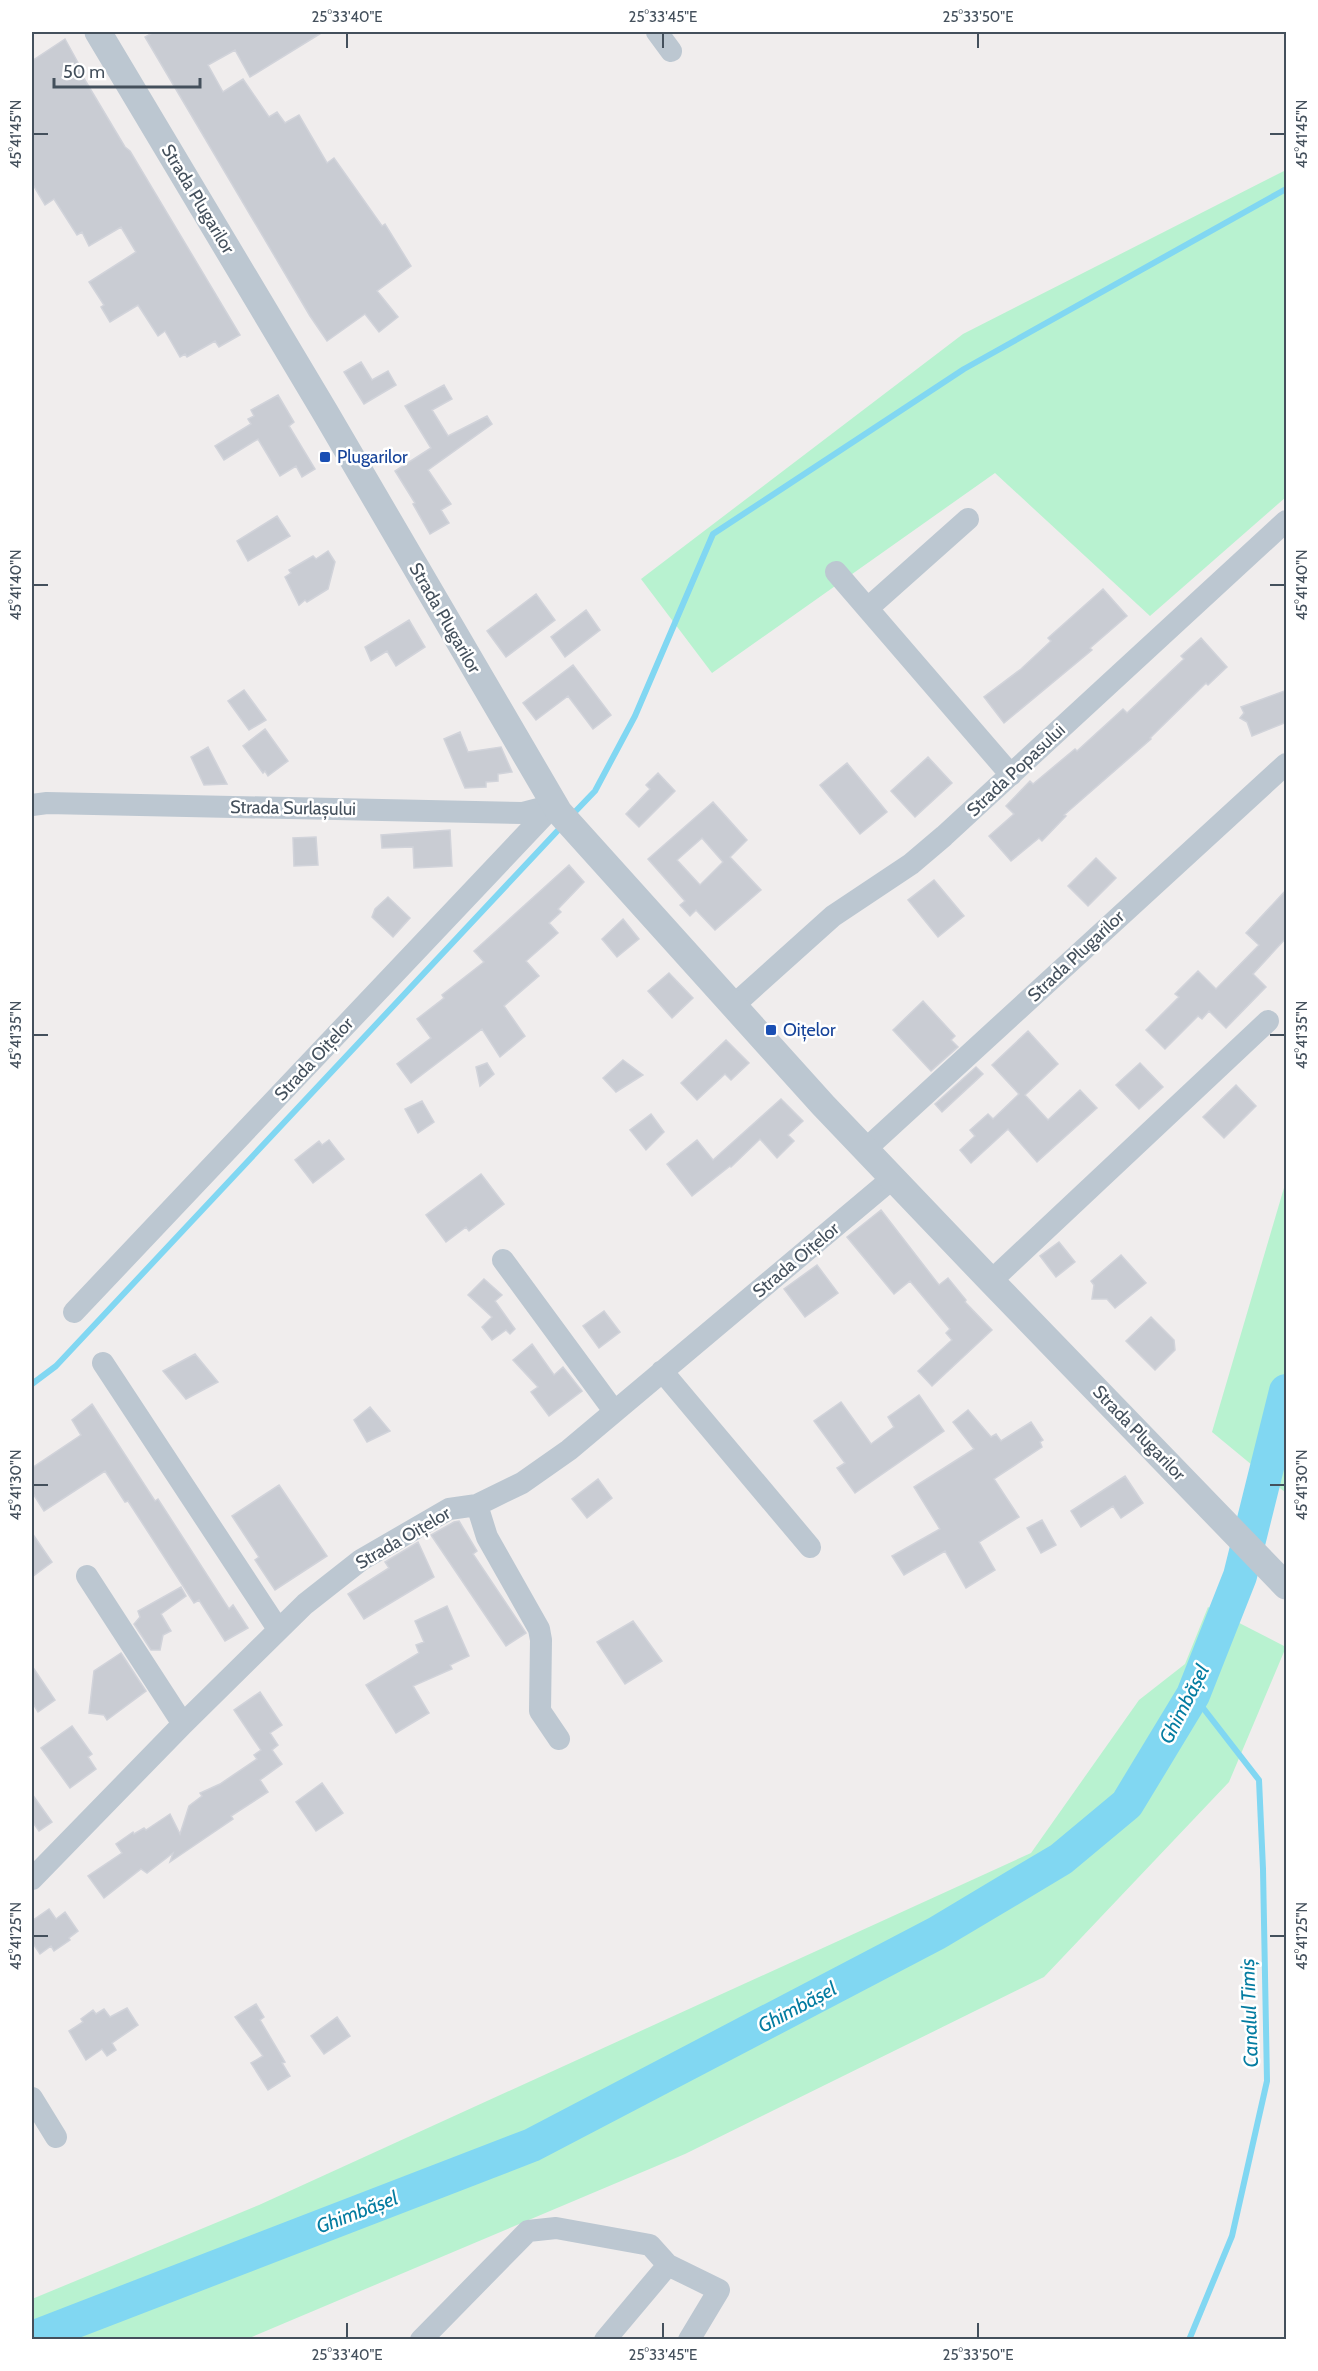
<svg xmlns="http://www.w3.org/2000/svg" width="1318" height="2371" viewBox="0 0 1318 2371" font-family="Cabin,sans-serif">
  <rect width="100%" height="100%" fill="#f0eded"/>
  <!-- green -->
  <path fill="#b8f2d0" d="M 1286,170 L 1286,497 L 1150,616 L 995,473 L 712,673 L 641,579 L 963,334 Z
    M 1286,1181 L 1286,1493 L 1212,1432 Z
    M 1208,1607 L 1286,1647 L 1229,1782 L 1044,1977 L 685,2154 L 247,2339 L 32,2340 L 32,2299 L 259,2205 L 1031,1853 L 1139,1700 L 1185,1664 Z"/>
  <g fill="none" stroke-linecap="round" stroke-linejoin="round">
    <!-- stream -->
    <path stroke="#81d7f2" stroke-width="6" d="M 571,816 L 595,791 L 635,716 L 713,534 L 964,369 L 1286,189
      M 32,1384 L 56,1366 L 562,826
      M 1189,2340 L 1232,2236 L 1267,2081 L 1263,1869 L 1259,1780 L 1193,1695"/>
    <!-- river -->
    <path stroke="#81d7f2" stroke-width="34" d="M 32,2338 L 532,2145 L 937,1933 L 1061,1859 L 1127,1804 L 1193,1695 L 1240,1576 L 1286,1391"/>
  </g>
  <!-- building -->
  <path fill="#c9ccd3" stroke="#d1d3da" stroke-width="1.5" fill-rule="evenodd" d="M 154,32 L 323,32 L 250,77 L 235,50 L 208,65 L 223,92 L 243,79 L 269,117 L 277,112 L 285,123 L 299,115 L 327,163 L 334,158 L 382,226 L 385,224 L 411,266 L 377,291 L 398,317 L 379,332 L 365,314 L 327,341 L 310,316 L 145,37 Z
    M 65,39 L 81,68 L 79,70 L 125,147 L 130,151 L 240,335 L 219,347 L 215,341 L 187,357 L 185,354 L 180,357 L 165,331 L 158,336 L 138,305 L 110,322 L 101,307 L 104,305 L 89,282 L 136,252 L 121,227 L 89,246 L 82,232 L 77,235 L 54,199 L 45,205 L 32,183 L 32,61 Z
    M 361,362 L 372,380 L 388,371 L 396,385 L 364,404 L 344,372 Z
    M 444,385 L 452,399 L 432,410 L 448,436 L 487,416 L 492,424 L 428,470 L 451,504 L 441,510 L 449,523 L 430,534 L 413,504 L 415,503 L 395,471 L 431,448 L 405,406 Z
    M 278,395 L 294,422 L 289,426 L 315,469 L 302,477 L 296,466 L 280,476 L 258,439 L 224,460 L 215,446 L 251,424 L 248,419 L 254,416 L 251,410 Z
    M 277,516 L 290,536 L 248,561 L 237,541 Z
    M 328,551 L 335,562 L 328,589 L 307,602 L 305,600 L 299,605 L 285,577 L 291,573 L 289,570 L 313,556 L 316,559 Z
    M 1103,589 L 1127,616 L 1090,648 L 1092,650 L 1004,723 L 984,697 L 1021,669 L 1051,641 L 1048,638 Z
    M 536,594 L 555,620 L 506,657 L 487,631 Z
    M 586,610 L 600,630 L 565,657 L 551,637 Z
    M 409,620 L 425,647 L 396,666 L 387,651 L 371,661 L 365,647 Z
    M 1201,638 L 1227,667 L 1208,685 L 1206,683 L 1150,738 L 1151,739 L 1064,815 L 1066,816 L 1042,841 L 1039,838 L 1011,861 L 989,836 L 1014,814 L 1006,806 L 1030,781 L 1033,784 L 1075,749 L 1077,751 L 1123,709 L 1127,713 L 1184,659 L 1181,656 Z
    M 573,665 L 611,715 L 593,729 L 568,696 L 536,720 L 523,703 Z
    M 244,690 L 266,720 L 249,730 L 228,701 Z
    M 1287,690 L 1287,722 L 1252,736 L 1247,722 L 1240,718 L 1244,713 L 1241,707 Z
    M 265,729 L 288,761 L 268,776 L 265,771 L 263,773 L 243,746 Z
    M 460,732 L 468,752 L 501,747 L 512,772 L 498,774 L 498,781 L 486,782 L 486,787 L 465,788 L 444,739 Z
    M 208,747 L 227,784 L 204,785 L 191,757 Z
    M 928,757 L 952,783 L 915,817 L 891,791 Z
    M 847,763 L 887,812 L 860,834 L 820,785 Z
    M 658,773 L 675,791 L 639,827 L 626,814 L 650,789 L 646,785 Z
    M 713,802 L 747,840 L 730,857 L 761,890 L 715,930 L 696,910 L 690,916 L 680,905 L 685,901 L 648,859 ZM 702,838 L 723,862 L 700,885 L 677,860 Z
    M 450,830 L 452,866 L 414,868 L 413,847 L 382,848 L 381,835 Z
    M 316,837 L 318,865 L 294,866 L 293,838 Z
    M 1096,858 L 1116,878 L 1088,906 L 1068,886 Z
    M 569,865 L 584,882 L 558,909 L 561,912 L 549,923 L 558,933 L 526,961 L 539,976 L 504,1006 L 525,1036 L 500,1057 L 482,1029 L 411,1083 L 397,1064 L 431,1038 L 417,1019 L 444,998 L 442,995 L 484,962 L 474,951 Z
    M 934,880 L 964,916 L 938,937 L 908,900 Z
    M 1287,889 L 1287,937 L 1253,974 L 1266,987 L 1226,1028 L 1209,1011 L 1202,1019 L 1198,1016 L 1165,1049 L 1146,1030 L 1179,997 L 1175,994 L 1198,971 L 1216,989 L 1259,945 L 1246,933 Z
    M 388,897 L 410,918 L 393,937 L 372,917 L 375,909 Z
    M 623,919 L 639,939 L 617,957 L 602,939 Z
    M 669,973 L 693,998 L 672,1018 L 648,991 Z
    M 923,1001 L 955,1036 L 951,1040 L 958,1047 L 931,1071 L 893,1030 Z
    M 1028,1031 L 1058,1064 L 1025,1095 L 1048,1120 L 1080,1090 L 1097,1108 L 1037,1162 L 1008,1129 L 971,1163 L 960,1150 L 975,1136 L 970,1130 L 988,1114 L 993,1119 L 1019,1094 L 992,1065 Z
    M 726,1040 L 749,1063 L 731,1080 L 725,1074 L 697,1100 L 681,1083 Z
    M 623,1060 L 643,1075 L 616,1092 L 603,1078 Z
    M 487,1063 L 494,1074 L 480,1086 L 476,1067 Z
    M 1140,1063 L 1163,1087 L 1139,1109 L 1116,1085 Z
    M 976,1067 L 983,1074 L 942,1112 L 935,1104 Z
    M 1236,1085 L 1256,1106 L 1224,1138 L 1203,1117 Z
    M 781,1099 L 803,1121 L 788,1135 L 794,1141 L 777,1158 L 760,1139 L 731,1167 L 730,1166 L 692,1196 L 667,1164 L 697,1140 L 713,1160 Z
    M 422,1101 L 434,1122 L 418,1133 L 405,1109 Z
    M 651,1114 L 664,1132 L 646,1150 L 630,1130 Z
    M 329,1140 L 344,1159 L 313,1183 L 295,1160 L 319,1141 L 322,1145 Z
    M 481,1174 L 504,1204 L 469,1231 L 466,1227 L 446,1242 L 426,1215 Z
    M 881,1210 L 939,1285 L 948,1278 L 966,1300 L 965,1302 L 992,1330 L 932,1386 L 918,1371 L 952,1340 L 946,1333 L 950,1329 L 910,1281 L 894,1294 L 847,1237 Z
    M 1059,1242 L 1075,1262 L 1056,1277 L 1040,1256 Z
    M 1121,1255 L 1146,1283 L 1115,1308 L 1107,1299 L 1092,1299 L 1094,1285 L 1091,1281 Z
    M 817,1265 L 838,1293 L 805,1317 L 784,1289 Z
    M 484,1279 L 502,1295 L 495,1301 L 515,1329 L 510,1334 L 506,1330 L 492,1340 L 482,1327 L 492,1317 L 468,1295 Z
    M 604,1311 L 620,1332 L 599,1348 L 583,1326 Z
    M 1151,1317 L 1174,1340 L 1175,1350 L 1155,1370 L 1126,1341 Z
    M 532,1344 L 554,1375 L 563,1367 L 582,1391 L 549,1416 L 531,1392 L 538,1387 L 513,1360 Z
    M 195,1354 L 218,1382 L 186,1399 L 163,1371 Z
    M 919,1395 L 944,1431 L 855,1493 L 837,1468 L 845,1463 L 814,1421 L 841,1402 L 871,1444 L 894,1427 L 888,1417 Z
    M 92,1404 L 155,1501 L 158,1499 L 229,1609 L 233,1605 L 248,1628 L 225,1641 L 199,1600 L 194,1603 L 128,1501 L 125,1502 L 105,1471 L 44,1511 L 32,1492 L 32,1468 L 81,1435 L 72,1420 Z
    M 370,1407 L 390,1431 L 367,1442 L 354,1420 Z
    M 968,1410 L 991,1437 L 996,1434 L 1001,1441 L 1031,1422 L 1043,1440 L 1040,1442 L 1042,1447 L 994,1479 L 1019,1517 L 979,1542 L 995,1570 L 966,1588 L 945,1551 L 904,1575 L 892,1556 L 940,1529 L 914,1487 L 974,1449 L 953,1422 Z
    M 1125,1476 L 1143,1503 L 1121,1518 L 1113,1506 L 1081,1527 L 1071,1511 Z
    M 598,1479 L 612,1498 L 587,1518 L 572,1499 Z
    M 279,1485 L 327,1556 L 275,1590 L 255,1560 L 259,1557 L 232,1516 Z
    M 1042,1520 L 1056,1545 L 1041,1553 L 1027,1528 Z
    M 459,1521 L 477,1551 L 473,1554 L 526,1633 L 506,1646 L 431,1535 L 454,1522 Z
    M 32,1533 L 52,1562 L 32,1577 Z
    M 418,1542 L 434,1577 L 364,1619 L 348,1594 L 389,1568 L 385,1562 Z
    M 181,1587 L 186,1596 L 161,1614 L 171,1631 L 163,1635 L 160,1650 L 151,1650 L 134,1624 L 140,1617 L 138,1611 Z
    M 447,1606 L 469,1656 L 450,1665 L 452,1669 L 413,1686 L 429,1713 L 396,1733 L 366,1685 L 419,1653 L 416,1645 L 424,1642 L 415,1621 Z
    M 633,1621 L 662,1661 L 625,1684 L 597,1642 Z
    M 121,1653 L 146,1691 L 107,1720 L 104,1715 L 89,1713 L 94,1671 Z
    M 32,1666 L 55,1700 L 38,1712 L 32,1702 Z
    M 260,1692 L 282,1725 L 270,1733 L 278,1745 L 272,1750 L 282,1764 L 260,1780 L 268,1792 L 231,1816 L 233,1819 L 170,1862 L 173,1853 L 147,1873 L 141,1869 L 104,1898 L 88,1876 L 122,1853 L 116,1844 L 133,1832 L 134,1834 L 144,1828 L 146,1830 L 170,1814 L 180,1834 L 189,1806 L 202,1796 L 200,1793 L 220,1784 L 257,1759 L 254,1755 L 261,1750 L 234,1710 Z
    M 72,1726 L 92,1754 L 88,1757 L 96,1769 L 70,1788 L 41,1748 Z
    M 322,1783 L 343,1813 L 316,1831 L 296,1802 Z
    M 32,1794 L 52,1822 L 39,1831 L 32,1821 Z
    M 49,1909 L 56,1919 L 65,1912 L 78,1931 L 69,1938 L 70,1940 L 54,1951 L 51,1946 L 40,1954 L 32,1942 L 32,1921 Z
    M 256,2004 L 264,2017 L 260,2020 L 285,2062 L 282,2063 L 290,2076 L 268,2090 L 251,2063 L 263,2056 L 235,2017 Z
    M 127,2008 L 138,2025 L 112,2043 L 116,2050 L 107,2056 L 102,2049 L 86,2060 L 69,2031 L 83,2022 L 81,2019 L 93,2010 L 96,2014 L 104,2009 L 110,2017 Z
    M 337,2017 L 350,2036 L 324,2054 L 311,2036 Z"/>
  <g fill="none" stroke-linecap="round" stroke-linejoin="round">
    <!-- minor -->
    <path stroke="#bcc7d1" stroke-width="22" d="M 657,32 L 671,51
      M 836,572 L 1011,775
      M 868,608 L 968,519
      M 32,805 L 47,803 L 523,813 L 554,805
      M 734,1005 L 833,916 L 911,864 L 944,836 L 1286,521
      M 867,1148 L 1286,764
      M 503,1260 L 614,1411
      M 991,1281 L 1268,1021
      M 74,1312 L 554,805
      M 103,1363 L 278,1629
      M 662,1371 L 810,1547
      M 477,1505 L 487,1537 L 539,1629 L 541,1640 L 540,1711 L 559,1739
      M 87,1576 L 183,1724
      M 32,1879 L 183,1724 L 305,1604 L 361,1560 L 449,1509 L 477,1505 L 522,1483 L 569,1450 L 894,1177
      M 32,2098 L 56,2137
      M 421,2340 L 528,2231 L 556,2228 L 650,2245 L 668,2265 L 719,2290 L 689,2340
      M 605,2340 L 668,2265"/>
    <!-- tertiary -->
    <path stroke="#bcc7d1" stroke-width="27" d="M 98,32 L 325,412 L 559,812 L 823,1105 L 991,1281 L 1286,1586"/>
  </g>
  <!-- ticks -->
  <path fill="none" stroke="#44505c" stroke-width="2" d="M 347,33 L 347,48M 663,33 L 663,48M 978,33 L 978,48M 33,134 L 48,134M 1270,134 L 1285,134M 33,585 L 48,585M 1270,585 L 1285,585M 33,1035 L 48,1035M 1270,1035 L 1285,1035M 33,1485 L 48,1485M 1270,1485 L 1285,1485M 33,1936 L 48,1936M 1270,1936 L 1285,1936M 347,2323 L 347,2338M 663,2323 L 663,2338M 978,2323 L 978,2338"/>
  <!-- markers -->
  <g fill="#1a4fb4" stroke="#fff" stroke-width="2">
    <rect x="319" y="451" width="12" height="12" rx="3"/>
    <rect x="765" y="1024" width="12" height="12" rx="3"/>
  </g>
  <g text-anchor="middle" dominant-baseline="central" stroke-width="5" stroke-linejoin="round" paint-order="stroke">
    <!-- street labels -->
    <g font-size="18" fill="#44505c" stroke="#fff">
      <text transform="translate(198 199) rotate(59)">Strada Plugarilor</text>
      <text transform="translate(445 618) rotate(60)">Strada Plugarilor</text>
      <text transform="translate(1016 770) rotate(-43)">Strada Popasului</text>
      <text transform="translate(293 808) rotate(1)">Strada Surlașului</text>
      <text transform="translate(1076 956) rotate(-43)">Strada Plugarilor</text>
      <text transform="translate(314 1059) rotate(-47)">Strada Oițelor</text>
      <text transform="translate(796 1260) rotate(-40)">Strada Oițelor</text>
      <text transform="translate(1139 1433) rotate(46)">Strada Plugarilor</text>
      <text transform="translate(403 1538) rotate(-30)">Strada Oițelor</text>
    </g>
    <!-- transit labels -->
    <g font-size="18" fill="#164399" stroke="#fff" text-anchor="start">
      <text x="337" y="457">Plugarilor</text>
      <text x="783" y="1030">Oițelor</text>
    </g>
    <!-- water labels -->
    <g font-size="20" font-style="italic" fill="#047ca1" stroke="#fff">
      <text transform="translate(1184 1704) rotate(-63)">Ghimbășel</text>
      <text transform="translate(797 2007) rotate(-28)">Ghimbășel</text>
      <text transform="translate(1249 2013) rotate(-92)">Canalul Timiș</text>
      <text transform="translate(357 2212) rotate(-21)">Ghimbășel</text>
    </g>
  </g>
  <!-- border -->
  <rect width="1318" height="2371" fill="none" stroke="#ffffff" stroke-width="66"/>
  <!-- scale -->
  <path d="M54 78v9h146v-9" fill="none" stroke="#44505c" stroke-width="3"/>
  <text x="63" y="78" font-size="18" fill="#44505c" stroke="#ffffff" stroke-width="4.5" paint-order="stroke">50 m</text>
  <rect x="33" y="33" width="1252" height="2305" fill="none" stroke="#44505c" stroke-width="2"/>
  <g font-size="15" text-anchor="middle" fill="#44505c">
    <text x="347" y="22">25°33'40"E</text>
    <text x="663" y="22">25°33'45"E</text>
    <text x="978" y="22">25°33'50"E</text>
    <text transform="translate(16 134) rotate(-90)" y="5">45°41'45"N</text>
    <text transform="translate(1302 134) rotate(-90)" y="5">45°41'45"N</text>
    <text transform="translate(16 585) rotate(-90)" y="5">45°41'40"N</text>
    <text transform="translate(1302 585) rotate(-90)" y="5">45°41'40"N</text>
    <text transform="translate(16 1035) rotate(-90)" y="5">45°41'35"N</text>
    <text transform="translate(1302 1035) rotate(-90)" y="5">45°41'35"N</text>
    <text transform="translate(16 1485) rotate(-90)" y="5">45°41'30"N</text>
    <text transform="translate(1302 1485) rotate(-90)" y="5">45°41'30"N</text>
    <text transform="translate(16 1936) rotate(-90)" y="5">45°41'25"N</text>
    <text transform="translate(1302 1936) rotate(-90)" y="5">45°41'25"N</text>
    <text x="347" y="2360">25°33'40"E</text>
    <text x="663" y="2360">25°33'45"E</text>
    <text x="978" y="2360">25°33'50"E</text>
  </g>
</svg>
